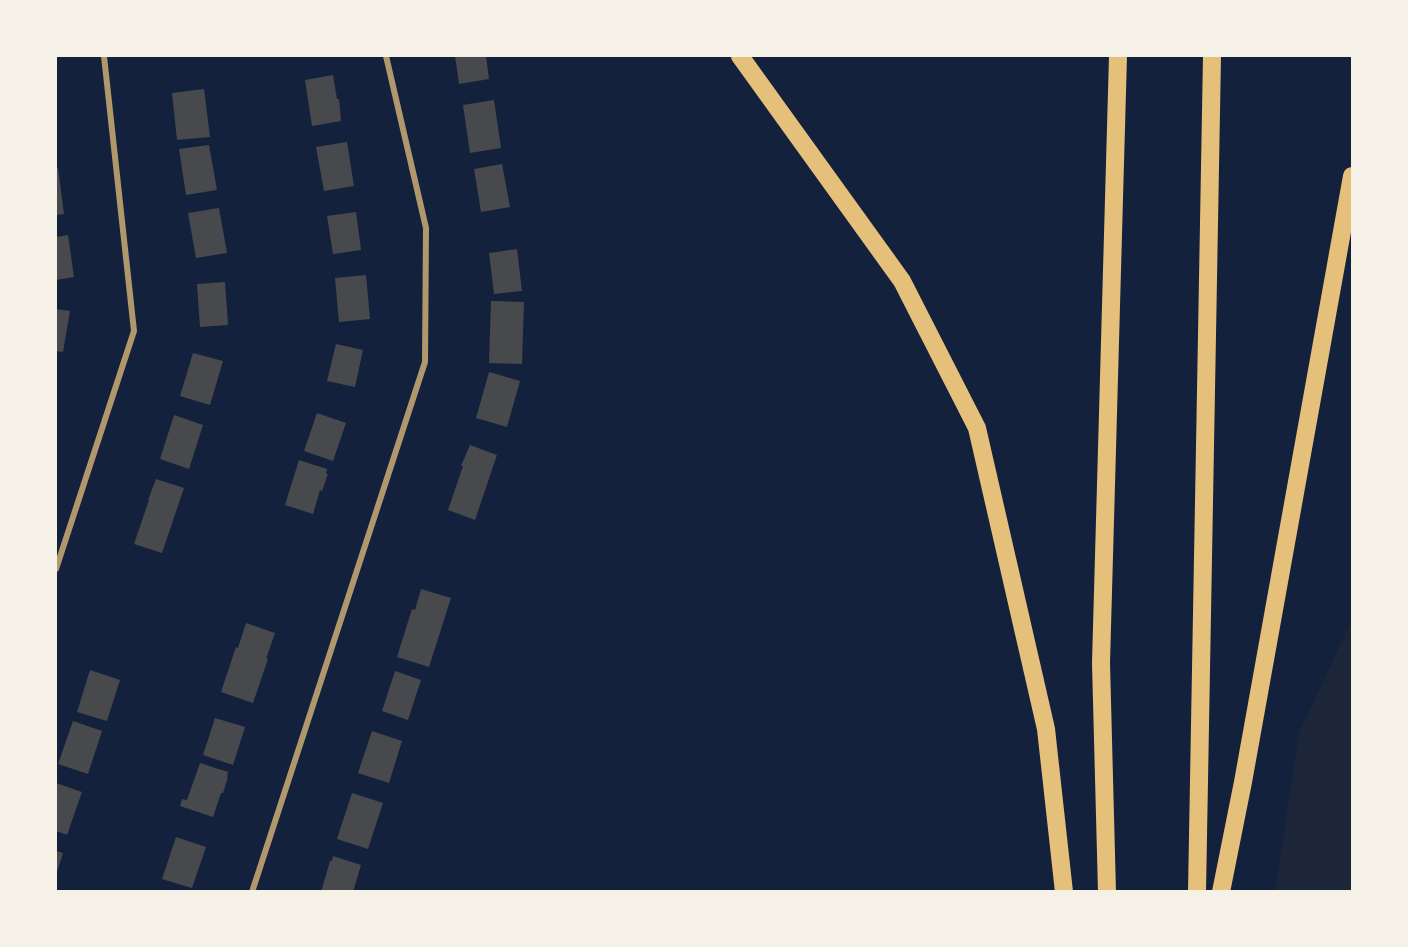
<svg xmlns="http://www.w3.org/2000/svg" width="1408" height="947" viewBox="0 0 1408 947" font-family="'DejaVu Sans',sans-serif">
  <rect width="100%" height="100%" fill="#14213d"/>
  <!-- green -->
  <path fill="#1d2539" d="M 1352,620 L 1352,891 L 1275,891 L 1299,733 Z"/>
  <!-- building -->
  <path fill="#48494c" d="M 455,56 L 486,56 L 489,79 L 459,84 Z
    M 333,75 L 337,99 L 339,99 L 341,121 L 312,126 L 305,80 Z
    M 204,89 L 210,137 L 177,140 L 172,93 Z
    M 494,100 L 501,148 L 470,153 L 463,105 Z
    M 347,142 L 354,186 L 324,191 L 316,147 Z
    M 209,145 L 217,190 L 186,195 L 179,149 Z
    M 502,164 L 510,207 L 481,212 L 474,169 Z
    M 56,168 L 58,168 L 64,214 L 56,215 Z
    M 219,208 L 227,253 L 196,258 L 188,213 Z
    M 356,212 L 361,250 L 333,254 L 327,216 Z
    M 68,235 L 74,277 L 56,280 L 56,237 Z
    M 517,249 L 522,291 L 494,294 L 489,253 Z
    M 366,275 L 370,319 L 339,322 L 335,278 Z
    M 225,282 L 228,325 L 200,327 L 197,284 Z
    M 491,301 L 524,302 L 522,364 L 489,363 Z
    M 56,309 L 70,311 L 63,352 L 56,351 Z
    M 336,344 L 363,350 L 355,387 L 327,381 Z
    M 193,353 L 223,361 L 210,405 L 180,396 Z
    M 489,372 L 520,381 L 507,427 L 476,418 Z
    M 317,413 L 346,423 L 333,461 L 304,451 Z
    M 174,415 L 203,425 L 189,469 L 160,459 Z
    M 470,445 L 497,455 L 475,520 L 448,510 L 463,466 L 461,466 Z
    M 299,460 L 327,469 L 326,474 L 328,474 L 322,491 L 320,490 L 313,514 L 285,505 Z
    M 156,479 L 184,488 L 162,553 L 134,544 L 149,500 L 148,500 Z
    M 421,589 L 451,598 L 429,667 L 397,657 L 412,609 L 415,610 Z
    M 246,623 L 275,633 L 267,656 L 266,658 L 268,659 L 253,703 L 221,692 L 236,647 L 238,648 Z
    M 90,670 L 120,680 L 107,721 L 77,712 Z
    M 395,671 L 421,680 L 408,720 L 382,711 Z
    M 215,718 L 245,727 L 233,765 L 203,755 Z
    M 73,721 L 102,731 L 88,774 L 58,764 Z
    M 372,731 L 402,741 L 389,783 L 358,773 Z
    M 200,763 L 228,772 L 227,777 L 228,777 L 223,793 L 221,793 L 213,817 L 180,806 L 182,799 L 187,800 Z
    M 56,783 L 82,792 L 67,835 L 56,831 Z
    M 352,793 L 383,803 L 368,849 L 337,839 Z
    M 176,837 L 206,847 L 192,888 L 162,879 Z
    M 56,851 L 63,853 L 56,875 Z
    M 333,856 L 361,865 L 353,892 L 321,892 L 330,861 L 332,861 Z"/>
  <g fill="none" stroke-linecap="round" stroke-linejoin="round">
    <!-- minor -->
    <path stroke="#b1986c" stroke-width="6" d="M 56,569 L 134,331 L 104,56
      M 252,892 L 425,362 L 426,228 L 386,56"/>
    <!-- motorway -->
    <path stroke="#e5c07b" stroke-width="18" d="M 740,56 L 902,281 L 977,428 L 1046,729 L 1064,892
      M 1107,892 L 1101,663 L 1118,56
      M 1197,892 L 1212,56
      M 1221,892 L 1243,782 L 1352,176"/>
  </g>
  <!-- border -->
  <rect width="1408" height="947" fill="none" stroke="#f6f1e7" stroke-width="114"/>
</svg>
